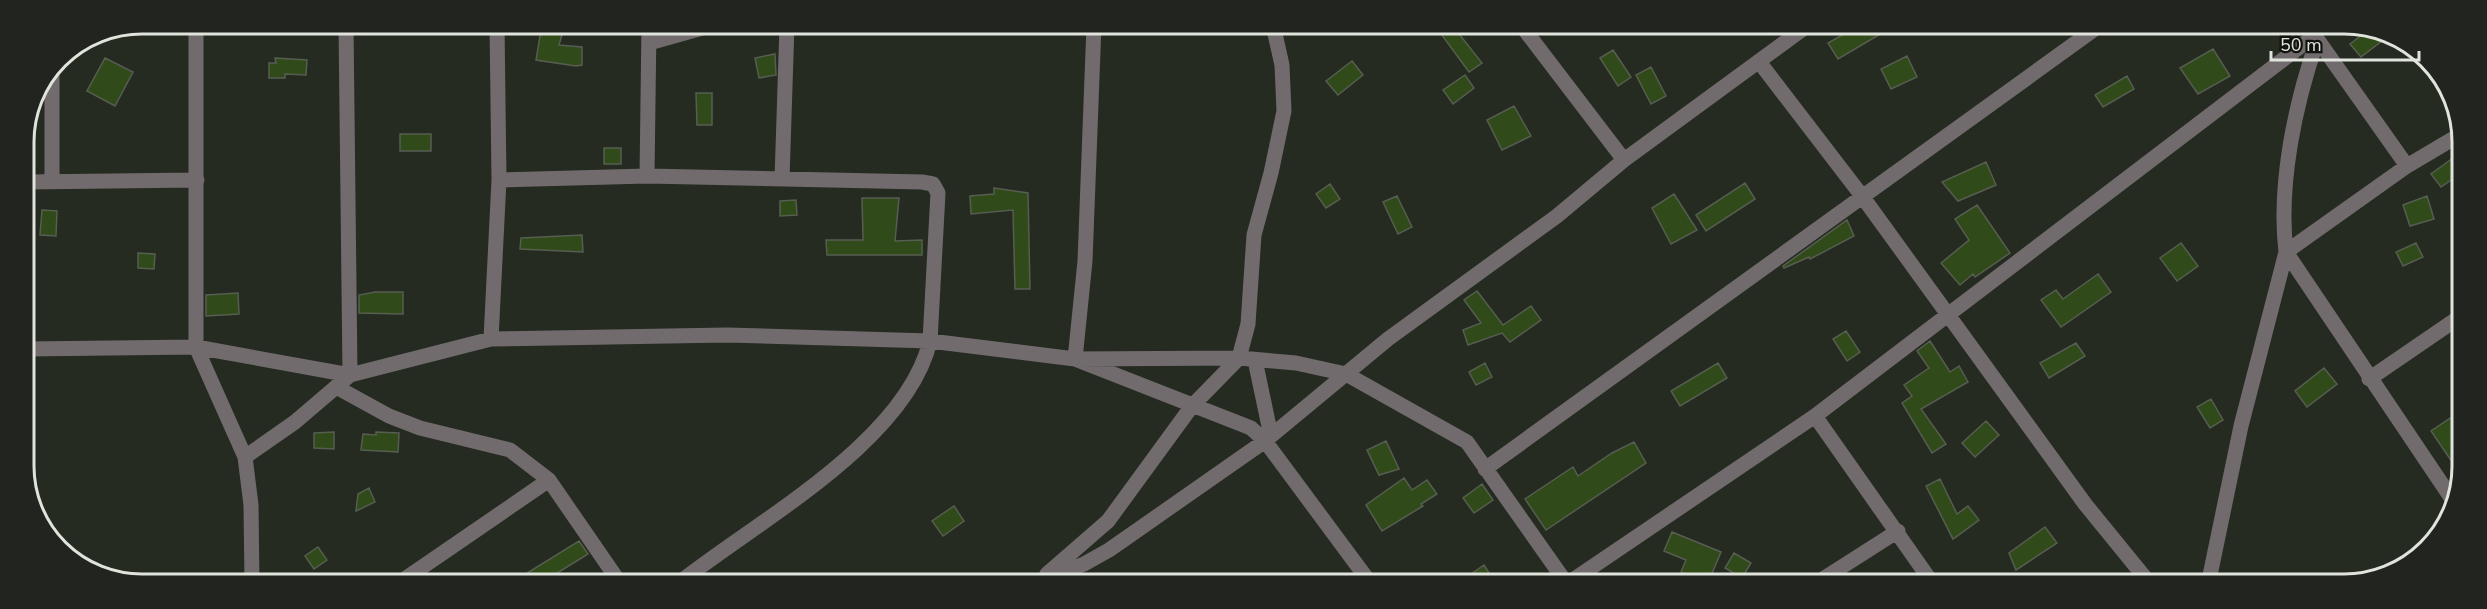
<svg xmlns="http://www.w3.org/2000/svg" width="2487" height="609" viewBox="0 0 2487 609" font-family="'Nunito Sans',sans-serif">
  <rect width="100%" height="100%" fill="#252b20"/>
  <!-- building -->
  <path fill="#314a19" stroke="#565d51" stroke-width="1.5" d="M 542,24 L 565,24 L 559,45 L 582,47 L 582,65 L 576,66 L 536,60 Z
    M 1452,25 L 1482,63 L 1469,72 L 1441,34 Z
    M 1858,26 L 1894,26 L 1838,59 L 1828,43 Z
    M 2371,28 L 2387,37 L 2361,57 L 2350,44 Z
    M 2213,49 L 2230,76 L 2198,94 L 2180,68 Z
    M 1613,50 L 1631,77 L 1618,86 L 1600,58 Z
    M 775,54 L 776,75 L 759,78 L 755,58 Z
    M 1907,56 L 1917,77 L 1891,89 L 1881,69 Z
    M 105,58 L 133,72 L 115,106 L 87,91 Z
    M 275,58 L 307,60 L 306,75 L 285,74 L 285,78 L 269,78 L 269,63 L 276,63 Z
    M 1352,61 L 1363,75 L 1338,95 L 1326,81 Z
    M 1651,67 L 1666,96 L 1651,104 L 1636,75 Z
    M 1465,75 L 1474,88 L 1453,104 L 1443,90 Z
    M 2127,76 L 2134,89 L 2103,107 L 2095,95 Z
    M 696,93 L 712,93 L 712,125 L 697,125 Z
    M 1514,106 L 1531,136 L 1502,150 L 1487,120 Z
    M 400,134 L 431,134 L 431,151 L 400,151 Z
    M 604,148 L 621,148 L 621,164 L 604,164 Z
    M 2453,158 L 2461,173 L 2441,187 L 2431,174 Z
    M 1986,162 L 1996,185 L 1958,201 L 1942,182 Z
    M 1745,183 L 1755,199 L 1706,231 L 1696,215 Z
    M 1330,184 L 1340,199 L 1326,208 L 1316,194 Z
    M 994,188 L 1028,193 L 1030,289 L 1015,289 L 1013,210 L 971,214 L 970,196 L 994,194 Z
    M 1674,194 L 1697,230 L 1671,244 L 1652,208 Z
    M 1397,196 L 1412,227 L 1398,234 L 1383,202 Z
    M 2427,196 L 2434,219 L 2410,226 L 2403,205 Z
    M 862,198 L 899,198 L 895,241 L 922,240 L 922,255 L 827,255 L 826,240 L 863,240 Z
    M 796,200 L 797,215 L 780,216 L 780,201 Z
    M 1977,205 L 2010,253 L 1975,277 L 1973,274 L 1960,285 L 1941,263 L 1969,240 L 1955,219 Z
    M 42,210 L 57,211 L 56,236 L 40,235 Z
    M 1847,220 L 1854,236 L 1810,259 L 1809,257 L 1784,268 L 1783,266 Z
    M 582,235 L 583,252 L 520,249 L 521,238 Z
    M 2181,243 L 2198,266 L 2177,281 L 2160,258 Z
    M 2416,243 L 2423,257 L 2403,266 L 2396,252 Z
    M 138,253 L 155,254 L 154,269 L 138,268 Z
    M 2098,274 L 2111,292 L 2061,327 L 2041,300 L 2056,290 L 2063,299 Z
    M 1477,291 L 1503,325 L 1531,306 L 1541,320 L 1510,342 L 1502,333 L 1468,345 L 1463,330 L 1481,323 L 1464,300 Z
    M 375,292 L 403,292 L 403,314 L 359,313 L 359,295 Z
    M 238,293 L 239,314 L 206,316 L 206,295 Z
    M 1846,331 L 1860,352 L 1847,361 L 1833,339 Z
    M 1930,341 L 1950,372 L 1959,366 L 1968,382 L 1921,409 L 1946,444 L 1932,453 L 1902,403 L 1912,396 L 1904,385 L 1929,368 L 1917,351 Z
    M 2076,343 L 2085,356 L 2049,378 L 2040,363 Z
    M 1485,363 L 1492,377 L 1476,385 L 1469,372 Z
    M 1718,363 L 1727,378 L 1680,406 L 1671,391 Z
    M 2324,368 L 2337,384 L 2307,407 L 2295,391 Z
    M 2211,399 L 2223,420 L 2210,428 L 2197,407 Z
    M 2461,411 L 2461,475 L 2431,431 Z
    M 1986,421 L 1999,435 L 1975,457 L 1962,443 Z
    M 334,432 L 334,449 L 314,448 L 314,433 Z
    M 376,432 L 399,433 L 398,452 L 361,450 L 363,434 L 376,435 Z
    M 1386,441 L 1399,469 L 1379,475 L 1367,450 Z
    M 1634,442 L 1646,463 L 1546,530 L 1525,499 L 1573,467 L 1578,476 L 1612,453 Z
    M 1404,478 L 1412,490 L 1427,480 L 1437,494 L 1421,504 L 1423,506 L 1382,531 L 1366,505 Z
    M 1940,479 L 1957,514 L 1968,506 L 1979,520 L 1953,539 L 1926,486 Z
    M 1482,484 L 1493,500 L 1474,513 L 1463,498 Z
    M 369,488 L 375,502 L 356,511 L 358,494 Z
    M 954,506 L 964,521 L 943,536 L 932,521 Z
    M 2045,527 L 2057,543 L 2016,570 L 2009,553 Z
    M 1672,532 L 1721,552 L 1708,583 L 1681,572 L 1686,560 L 1664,551 Z
    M 579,541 L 588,554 L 541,583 L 511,583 Z
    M 318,547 L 327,560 L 314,569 L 305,556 Z
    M 1734,553 L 1751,563 L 1742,578 L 1725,568 Z
    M 1484,565 L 1496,584 L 1457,584 Z"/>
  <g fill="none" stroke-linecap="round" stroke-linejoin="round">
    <!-- minor -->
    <path stroke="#726b6e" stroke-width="15" d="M 196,24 L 196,347 L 245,457 L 251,505 L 252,583
      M 1094,25 L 1085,261 L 1075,359 L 1239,358 L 1296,363 L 1346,374 L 1467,442 L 1567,584
      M 1521,25 L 1624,160
      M 2308,26 L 2407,166
      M 2317,41 C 2295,104 2278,185 2286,252 L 2454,502
      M 649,43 L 713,25
      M 1760,63 L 1862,196 L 2085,504 L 2151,585
      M 52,68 L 52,182
      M 647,176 L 649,25
      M 782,179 L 787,25
      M 499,180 L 647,176 L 922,182 L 933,184 L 938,193 L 930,341 C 906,442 757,521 679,583
      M 25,182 L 197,180
      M 491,339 L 499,180 L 497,24
      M 26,349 L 196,347 L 350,375 L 491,339 L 727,335 L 930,341 L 1075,359 L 1251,428 L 1265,441 L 1371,584
      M 1255,360 L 1271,436
      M 2369,379 L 2461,316
      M 338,388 L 389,416 L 420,428 L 510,450 L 549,480 L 620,583
      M 1815,416 L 1933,584
      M 245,457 L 295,422 L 350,375 L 346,24
      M 1485,469 L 2099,26
      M 2409,561 L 2428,547
      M 1047,574 L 1108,521 L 1192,406 L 1239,358 L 1248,324 L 1254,235 L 1271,173 L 1284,111 L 1282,65 L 1273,25
      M 1040,580 L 1084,564 L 1109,550 L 1265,441 L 1388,339 L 1557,216 L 1624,160 L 1807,26
      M 399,583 L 549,480
      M 1567,584 L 1815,416 L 2314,36
      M 1815,584 L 1898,531
      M 2208,585 L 2241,426 L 2286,252 L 2407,166 L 2461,134"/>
  </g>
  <!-- crop -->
  <path d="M0 0H2487V609H0ZM142 34H2344A108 108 0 0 1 2452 142V466A108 108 0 0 1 2344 574H142A108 108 0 0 1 34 466V142A108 108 0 0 1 142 34Z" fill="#21241f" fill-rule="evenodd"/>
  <path fill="none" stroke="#e0e4dd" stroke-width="3" d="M142 34H2344A108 108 0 0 1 2452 142V466A108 108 0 0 1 2344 574H142A108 108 0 0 1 34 466V142A108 108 0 0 1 142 34Z"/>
  <!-- scale -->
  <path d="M2271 51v9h148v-9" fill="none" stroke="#e0e4dd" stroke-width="3"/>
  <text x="2280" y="51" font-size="18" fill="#e0e4dd" stroke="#10130e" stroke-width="4.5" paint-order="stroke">50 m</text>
</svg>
